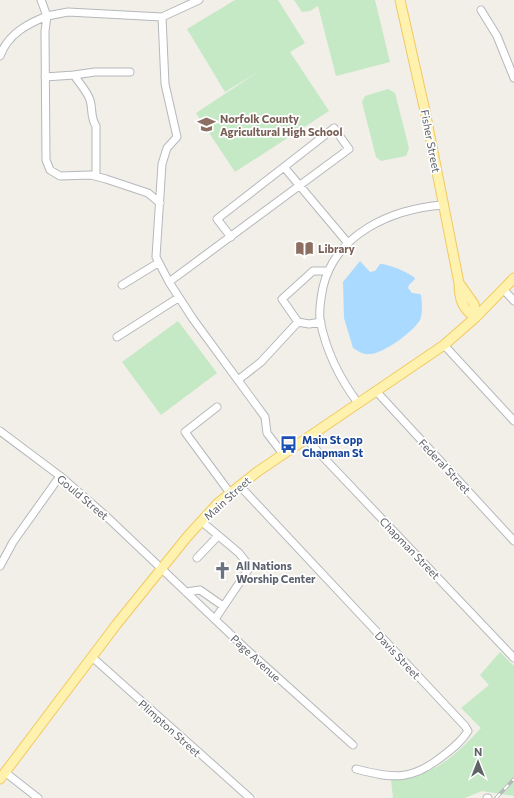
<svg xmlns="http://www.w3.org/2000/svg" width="514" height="798" viewBox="0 0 514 798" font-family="Commissioner,sans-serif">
  <rect width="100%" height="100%" fill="#f1efe8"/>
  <!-- green -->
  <path fill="#c5e8c5" d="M 235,0 L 278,0 L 305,43 L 290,52 L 329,111 L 235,172 L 196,113 L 261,70 L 225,92 L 187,29 Z
    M 294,0 L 375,0 L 390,62 L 336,76 L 318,6 L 310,11 L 302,12 Z
    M 388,89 L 395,93 L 409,148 L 406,156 L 381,161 L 376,157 L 362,102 L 365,96 Z
    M 178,321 L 217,373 L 161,415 L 122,362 Z
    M 500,652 L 514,666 L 514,796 L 482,791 L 465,798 L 393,798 L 391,779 C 432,778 454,757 481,728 L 461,708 L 489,685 L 480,675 Z"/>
  <!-- water -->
  <path fill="#aadaff" d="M 360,261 L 370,272 L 375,271 L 380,264 C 386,263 414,274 415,279 L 409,285 L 408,288 L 412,293 L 420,294 L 421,295 C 422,303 423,313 420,320 C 414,331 383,354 370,354 C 363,355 358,351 353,348 L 344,318 L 343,282 Z"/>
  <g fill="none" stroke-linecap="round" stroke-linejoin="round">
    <defs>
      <path id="minor" d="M 481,10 L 497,36 L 514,78
        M 162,17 L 165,84 L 177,137 L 167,148 L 162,164 L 156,257 L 169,282
        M 0,56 C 8,34 27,24 47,16 L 41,0
        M 74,75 L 95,72 L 130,72
        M 45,77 L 74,75 C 79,83 87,91 90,100 C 93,109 90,117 96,126 L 96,176
        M 160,203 L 148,193 L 106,179 L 91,175 L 60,176 L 50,170 L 46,160 L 45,31 L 47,16 L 68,12 L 162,17 L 199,0
        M 231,237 L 217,219 L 284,167 L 347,242
        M 122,285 L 158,263
        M 503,289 L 514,301
        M 321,322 L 309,324 L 298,322 L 282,299 L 313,271 L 328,271
        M 117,337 L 178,298
        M 444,345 L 514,421
        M 238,380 L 261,362 L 298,322
        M 376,391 L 514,541
        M 358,403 C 340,379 326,351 320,320 C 319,310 321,297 323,287 C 336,233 392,209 443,205
        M 217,407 L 185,432 L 230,493
        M 0,431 L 60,476 L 106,516 L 245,648 L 353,745
        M 306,439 L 514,658
        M 283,454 L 267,433 L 265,417 L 193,319 L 169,282 L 349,149 L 334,128 L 284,167
        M 239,485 L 465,726 L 468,731 C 462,741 453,748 444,755 C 412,781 394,779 356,769
        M 201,521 L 239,553 L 250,567 L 215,619
        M 197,558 L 218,536
        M 0,566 L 13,542 L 60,476
        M 186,592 L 200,590 L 223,606
        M 92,657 L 250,798
        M 6,773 L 38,798
        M 487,798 L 488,798"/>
      <path id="major" d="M 400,0 L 425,111 L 459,283 C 459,298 462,310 476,317
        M 459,283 L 474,304 L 476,317
        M 0,779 L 116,625 L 187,537 L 218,503 L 257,472 L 444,345 L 476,317 L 514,278"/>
    </defs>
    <!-- minor casing -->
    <use href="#minor" stroke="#b5b8bc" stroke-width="9"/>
    <!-- major casing -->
    <use href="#major" stroke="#f2c960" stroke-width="11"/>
    <!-- minor -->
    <use href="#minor" stroke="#fff" stroke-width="7"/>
    <!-- major -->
    <use href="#major" stroke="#fff2af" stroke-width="9"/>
    <defs>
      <path id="rail" d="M 496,798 L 514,779"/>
    </defs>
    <!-- rail casing -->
    <use href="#rail" stroke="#b6b7b8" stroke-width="3.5"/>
    <!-- rail -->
    <use href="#rail" stroke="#fff" stroke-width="2" stroke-dasharray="6" stroke-linecap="butt"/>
  </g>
  <!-- icons -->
  <defs>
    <symbol id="school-bare" viewBox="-9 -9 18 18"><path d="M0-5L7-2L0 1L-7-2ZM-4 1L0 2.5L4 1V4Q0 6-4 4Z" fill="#8d6e63" stroke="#fff" stroke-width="2.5" paint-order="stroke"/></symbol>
    <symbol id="library-bare" viewBox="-9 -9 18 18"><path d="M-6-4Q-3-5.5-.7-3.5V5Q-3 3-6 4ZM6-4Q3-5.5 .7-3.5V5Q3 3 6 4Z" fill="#8d6e63" stroke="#fff" stroke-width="2.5" paint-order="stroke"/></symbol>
    <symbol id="bus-bare" viewBox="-9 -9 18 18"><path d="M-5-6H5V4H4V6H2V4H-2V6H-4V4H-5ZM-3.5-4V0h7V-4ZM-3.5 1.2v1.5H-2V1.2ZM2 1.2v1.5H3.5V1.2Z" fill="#1a4fb4" stroke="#fff" stroke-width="2.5" paint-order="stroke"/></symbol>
    <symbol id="church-bare" viewBox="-9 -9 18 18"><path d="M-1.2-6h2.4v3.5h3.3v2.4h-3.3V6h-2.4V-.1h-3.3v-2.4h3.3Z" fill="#6b7280" stroke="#fff" stroke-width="2.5" paint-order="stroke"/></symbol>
  </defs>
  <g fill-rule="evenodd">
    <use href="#school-bare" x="194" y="112" width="25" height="25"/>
    <use href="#library-bare" x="292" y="236" width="25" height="25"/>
    <use href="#bus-bare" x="276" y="432" width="25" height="25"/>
    <use href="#church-bare" x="210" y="558" width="25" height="25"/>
  </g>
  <g text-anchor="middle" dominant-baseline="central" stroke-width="3.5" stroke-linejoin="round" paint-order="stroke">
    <!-- education labels -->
    <g font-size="11" font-weight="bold" fill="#785e54" stroke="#fff" text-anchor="start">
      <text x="220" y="118">Norfolk County<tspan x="220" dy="13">Agricultural High School</tspan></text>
      <text x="318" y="248">Library</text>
    </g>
    <!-- street labels -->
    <g font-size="11" fill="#5f6368" stroke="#fff">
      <text transform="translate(431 141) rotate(79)">Fisher Street</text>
      <text transform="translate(445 466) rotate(47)">Federal Street</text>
      <text transform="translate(83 497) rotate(40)">Gould Street</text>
      <text transform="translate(227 498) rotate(-42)">Main Street</text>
      <text transform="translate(410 548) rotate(46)">Chapman Street</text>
      <text transform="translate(398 655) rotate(47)">Davis Street</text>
      <text transform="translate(256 658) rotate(43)">Page Avenue</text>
      <text transform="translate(170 728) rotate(42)">Plimpton Street</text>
    </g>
    <!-- transit labels -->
    <g font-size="11" font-weight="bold" fill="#164399" stroke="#fff" text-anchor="start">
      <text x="302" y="439">Main St opp<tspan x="302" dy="13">Chapman St</tspan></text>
    </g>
    <!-- worship labels -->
    <g font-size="11" font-weight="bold" fill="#5b616d" stroke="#fff" text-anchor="start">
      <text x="236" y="565">All Nations<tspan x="236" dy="13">Worship Center</tspan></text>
    </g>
  </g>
  <!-- north arrow -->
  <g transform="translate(478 762)" stroke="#ffffff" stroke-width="3" paint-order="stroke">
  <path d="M0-3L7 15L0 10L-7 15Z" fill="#5f6368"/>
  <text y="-6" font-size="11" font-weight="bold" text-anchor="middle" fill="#5f6368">N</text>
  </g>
</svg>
